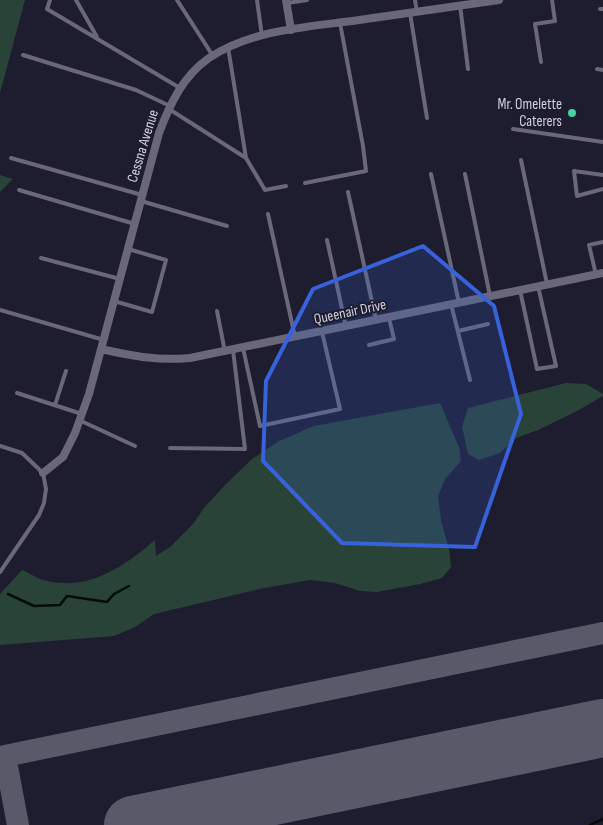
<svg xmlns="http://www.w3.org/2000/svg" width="603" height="825" viewBox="0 0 603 825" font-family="'Sofia Sans Condensed',sans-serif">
  <rect width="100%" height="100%" fill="#1e1c2f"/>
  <!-- green -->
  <path fill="#2a4338" d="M 0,0 L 25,0 L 0,93 Z
    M 0,175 L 13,179 L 0,192 Z
    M 566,383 L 586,384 L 603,394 L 603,396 L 577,411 L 538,430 L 516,438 L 500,453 L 479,460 L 468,454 L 462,427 L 468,408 Z
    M 440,403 L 459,447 L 461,461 L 445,479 L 438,496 L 441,521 L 449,549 L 451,567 L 442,578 L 420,584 L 377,592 L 360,591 L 335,583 L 310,580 L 264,588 L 154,614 L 135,627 L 114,636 L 0,645 L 0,594 L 22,570 C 30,573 39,580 47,581 C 89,591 125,566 155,540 L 156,556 L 170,547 L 193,524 L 204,508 L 225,485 L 252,459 L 279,441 L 314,426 Z"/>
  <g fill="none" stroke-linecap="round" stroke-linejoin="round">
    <!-- stream -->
    <path stroke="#000d06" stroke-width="2.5" d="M 8,594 L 34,606 L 60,605 L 67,596 L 107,602 L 114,594 L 129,586
      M 590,825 L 603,819"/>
    <!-- taxiway -->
    <path stroke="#5a596a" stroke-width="22" d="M 5,756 L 18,825
      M 0,757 L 603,633"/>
    <!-- runway -->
    <path stroke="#5a596a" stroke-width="58" d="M 133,825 L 603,728"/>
    <!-- service -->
    <path stroke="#696778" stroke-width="4" d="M 50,0 L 47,9 L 180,88
      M 76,0 L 97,37
      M 177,0 L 213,56
      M 257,0 L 262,36
      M 415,0 L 417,12
      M 287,3 L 307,0
      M 460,5 L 468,69
      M 600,9 L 603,9
      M 410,13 L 427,118
      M 23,55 L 136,90 L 170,106
      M 541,62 L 535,24 L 555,21 L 552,0
      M 597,69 L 603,70
      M 169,109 L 246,158 L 228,47
      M 513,129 L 603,142
      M 11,158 L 142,195
      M 246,158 L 265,190 L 286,186
      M 521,160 L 547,284
      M 431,174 L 459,303
      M 465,174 L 490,296
      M 603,175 L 574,171 L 577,196 L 603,189
      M 305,183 L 366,171 L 363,146 L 340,23
      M 19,190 L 135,224
      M 348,192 L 376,320
      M 141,201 L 227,226
      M 268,214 L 295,337
      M 327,240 L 346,327
      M 41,258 L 120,279
      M 596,275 L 589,245 L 603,242
      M 520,290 L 537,369 L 556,366 L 538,286
      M 114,301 L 152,312 L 166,260 L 128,249
      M 451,304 L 470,380
      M 0,310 L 104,340
      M 217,311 L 225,352
      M 458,331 L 488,324
      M 369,345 L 394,339 L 389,318
      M 243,348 L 260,426 L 340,409 L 322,332
      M 17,393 L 82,414
      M 55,405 L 66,371
      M 79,420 L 135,446
      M 0,446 L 22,453 L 43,473 L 46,489 L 44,503 L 39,515 L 0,572
      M 170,448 L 245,449 L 233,350"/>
    <!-- minor -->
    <path stroke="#696778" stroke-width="8" d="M 286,0 L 291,30
      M 101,349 C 133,356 157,361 190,358 L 603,273
      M 43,473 L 63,457 L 75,433 L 89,394 L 159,133 C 170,104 183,76 209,58 C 252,29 310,27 359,20 C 406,13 452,7 499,0"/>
  </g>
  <!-- marked area -->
  <path fill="#3862d9" fill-opacity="0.2" stroke="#3862d9" stroke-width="4" stroke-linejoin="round" d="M 423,246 L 494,306 L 521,414 L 475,547 L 342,543 L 263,461 L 266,381 L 313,289 Z"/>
  <!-- markers -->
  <circle fill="#44d49f" stroke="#1e1c2f" stroke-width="2" cx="572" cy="113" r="5"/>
  <g text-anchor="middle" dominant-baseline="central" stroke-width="4" stroke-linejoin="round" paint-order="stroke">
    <!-- poi labels -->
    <g font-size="15" fill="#d1d0dd" stroke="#1e1c2f" text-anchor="end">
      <text x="562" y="104">Mr. Omelette<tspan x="562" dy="17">Caterers</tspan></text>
    </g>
    <!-- street labels -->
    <g font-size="15" fill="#d1d0dd" stroke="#1e1c2f">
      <text transform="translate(143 146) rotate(-73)">Cessna Avenue</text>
      <text transform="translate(350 312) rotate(-12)">Queenair Drive</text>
    </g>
  </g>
</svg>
